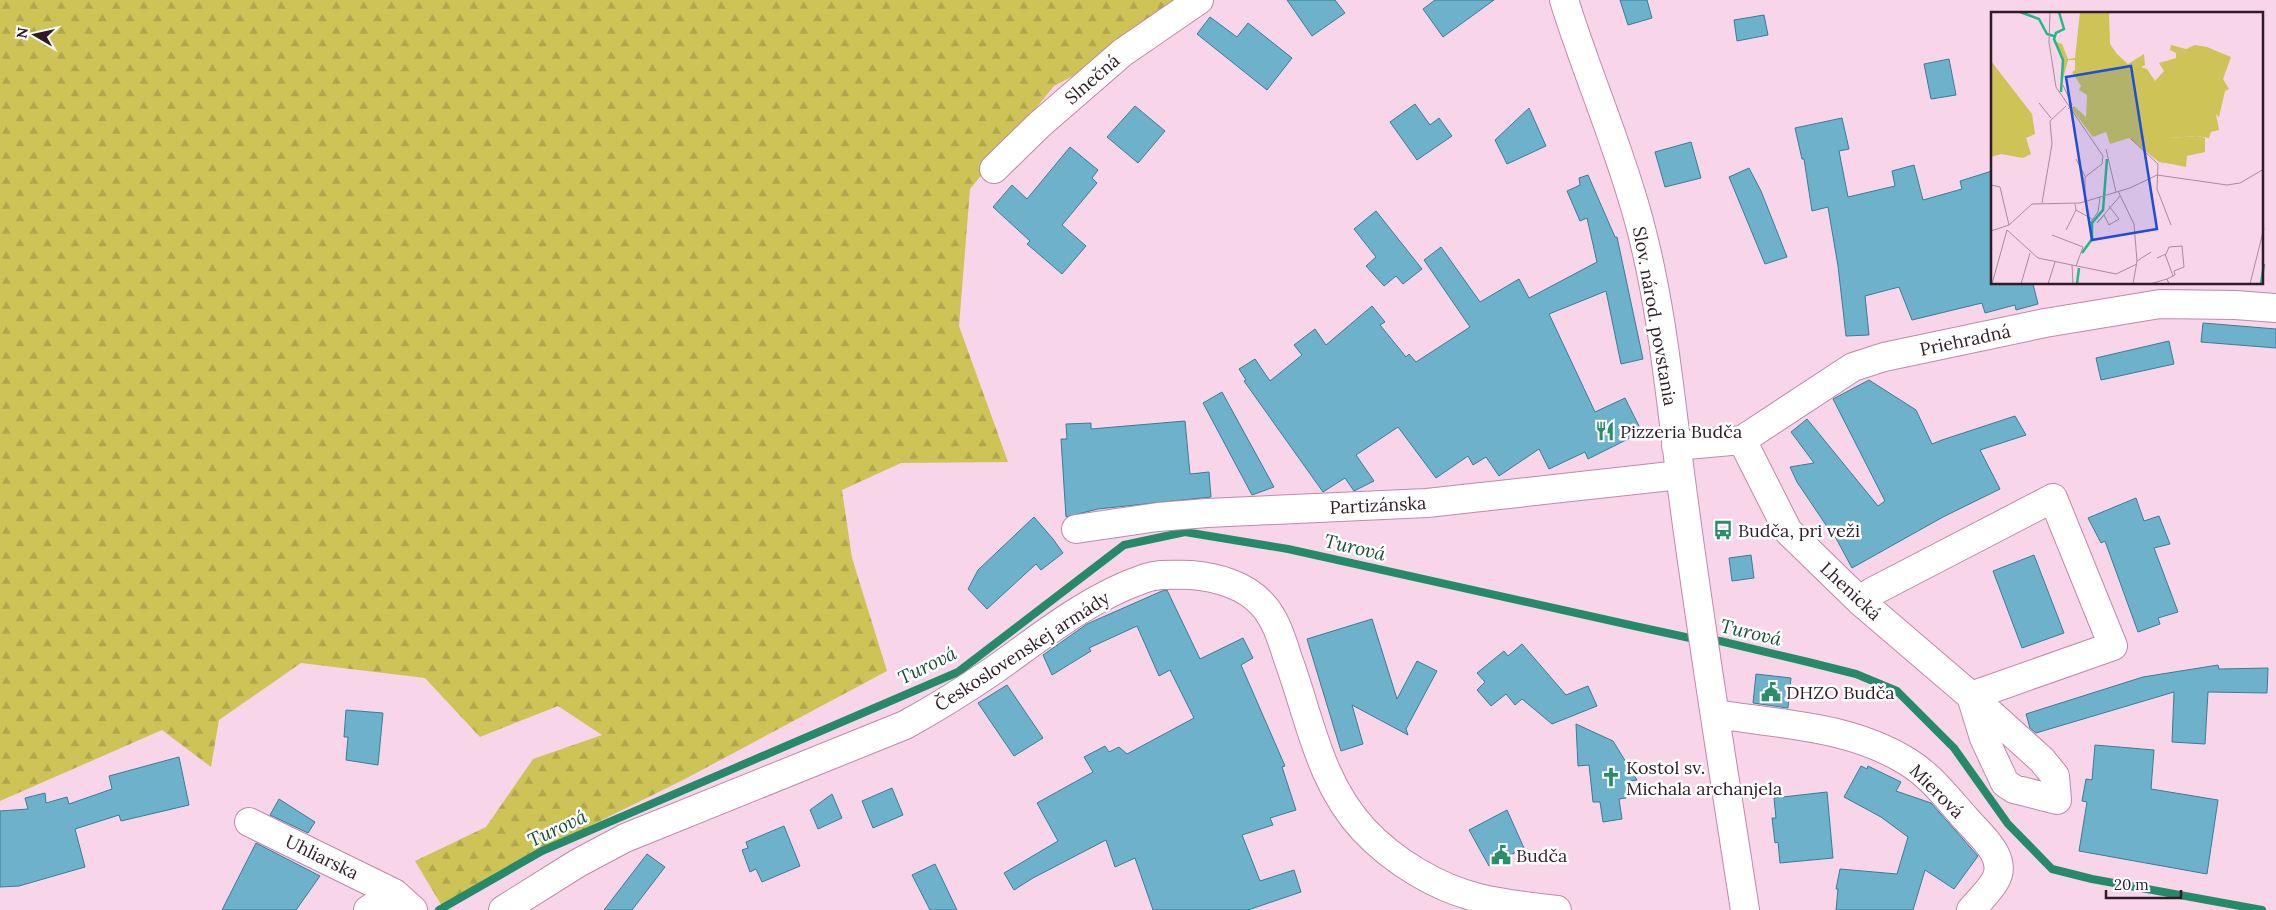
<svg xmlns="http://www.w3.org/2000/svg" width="2276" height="910" viewBox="0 0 2276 910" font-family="Lora,serif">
  <defs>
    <pattern id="forest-firs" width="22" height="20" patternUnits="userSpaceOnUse" patternTransform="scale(1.25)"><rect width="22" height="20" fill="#cdc357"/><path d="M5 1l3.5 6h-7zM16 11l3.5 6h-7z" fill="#b0a74c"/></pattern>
  </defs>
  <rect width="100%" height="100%" fill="#f9d5e9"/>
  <!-- forest -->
  <path fill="url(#forest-firs)" d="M 0,0 L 1214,0 L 1054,86 L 970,189 L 959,326 L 1008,462 L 901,463 L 842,490 L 852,558 L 887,671 L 683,780 L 507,867 L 442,906 L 415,861 L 486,827 L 533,759 L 602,735 L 558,706 L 480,737 L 425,678 L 301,663 L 219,720 L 211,767 L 162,730 L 0,801 Z"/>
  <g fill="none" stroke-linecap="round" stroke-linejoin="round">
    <!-- stream -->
    <path stroke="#268a6a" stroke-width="8" d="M 439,910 L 542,851 L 958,672 L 1124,545 L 1185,532 L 1288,549 L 1639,627 L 1690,638 L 1720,641 L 1808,662 L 1856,674 L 1897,691 L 1954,748 L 2008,824 L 2052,869 L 2092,879 L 2262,910"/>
  </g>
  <!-- building -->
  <path fill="#6db1cb" stroke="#387d96" d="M 1287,0 L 1335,0 L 1345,13 L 1312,36 Z
    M 1435,0 L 1494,0 L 1443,37 L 1423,9 Z
    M 1620,0 L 1647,0 L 1652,18 L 1628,25 Z
    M 1764,15 L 1768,35 L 1737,41 L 1734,20 Z
    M 1210,17 L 1237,37 L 1248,23 L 1292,58 L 1267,90 L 1197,34 Z
    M 1949,59 L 1956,95 L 1931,99 L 1924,64 Z
    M 1415,104 L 1430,125 L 1439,118 L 1452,136 L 1417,160 L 1390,122 Z
    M 1135,106 L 1165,131 L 1138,163 L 1107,137 Z
    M 1529,108 L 1546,146 L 1507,164 L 1495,140 Z
    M 1842,118 L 1849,149 L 1839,151 L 1848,197 L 1895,186 L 1892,171 L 1914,165 L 1923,200 L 1962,189 L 1960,181 L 1992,171 L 1992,284 L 2033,284 L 2038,304 L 2016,310 L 2015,305 L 1985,313 L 1982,303 L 1912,320 L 1899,287 L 1865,296 L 1869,335 L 1846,336 L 1838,266 L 1828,207 L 1812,211 L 1804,159 L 1802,159 L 1795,128 Z
    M 1691,142 L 1701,178 L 1665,187 L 1655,152 Z
    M 1070,147 L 1098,170 L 1092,178 L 1097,183 L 1062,225 L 1086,246 L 1062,274 L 1027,244 L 1030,241 L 993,207 L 1012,185 L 1027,199 Z
    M 1749,168 L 1761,191 L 1787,257 L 1765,264 L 1729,177 Z
    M 1588,175 L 1615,237 L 1617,237 L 1643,359 L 1621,364 L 1606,291 L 1549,314 L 1595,412 L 1625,398 L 1642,432 L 1588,459 L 1585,452 L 1549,469 L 1539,449 L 1499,476 L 1486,457 L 1473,465 L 1468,456 L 1436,478 L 1398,427 L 1356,455 L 1374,481 L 1354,491 L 1345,478 L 1323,492 L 1244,381 L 1246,380 L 1239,369 L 1255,359 L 1270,381 L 1302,355 L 1294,345 L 1315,329 L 1326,345 L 1372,306 L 1385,322 L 1380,325 L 1406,357 L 1409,354 L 1416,362 L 1470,327 L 1424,260 L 1441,247 L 1480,302 L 1519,279 L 1529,298 L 1597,262 L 1587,218 L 1580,221 L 1567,191 L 1580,185 L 1579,178 Z
    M 1376,211 L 1422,269 L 1403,284 L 1396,276 L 1384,286 L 1366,266 L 1376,257 L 1354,229 Z
    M 2203,323 L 2276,329 L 2276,348 L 2201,342 Z
    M 2169,341 L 2174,364 L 2101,380 L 2096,358 Z
    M 1869,380 L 1916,410 L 1932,444 L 1942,440 L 2015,416 L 2026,435 L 1980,450 L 2000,489 L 1943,517 L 1852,568 L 1830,527 L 1828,528 L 1797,482 L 1790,467 L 1814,463 L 1791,432 L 1807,419 L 1878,506 L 1885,501 L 1833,399 Z
    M 1222,392 L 1274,487 L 1252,495 L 1203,403 Z
    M 1185,421 L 1190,474 L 1209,472 L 1211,497 L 1098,509 L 1066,517 L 1061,439 L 1067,439 L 1066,424 L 1091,423 L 1091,429 Z
    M 2136,498 L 2144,521 L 2159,516 L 2170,544 L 2154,548 L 2178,612 L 2158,618 L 2160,624 L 2138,632 L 2105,541 L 2101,543 L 2088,518 Z
    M 1034,517 L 1053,539 L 1063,553 L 1041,570 L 1036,564 L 987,609 L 968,589 L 978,570 Z
    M 1751,555 L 1754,578 L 1732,581 L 1729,558 Z
    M 2034,555 L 2064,633 L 2022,648 L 1993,571 Z
    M 1167,590 L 1200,659 L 1243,638 L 1253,658 L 1241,665 L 1285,766 L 1282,767 L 1296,810 L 1270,818 L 1273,825 L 1242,835 L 1260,881 L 1294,870 L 1301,892 L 1248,910 L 1153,910 L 1135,858 L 1115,867 L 1106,840 L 1033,878 L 1014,890 L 1004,873 L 1058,841 L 1037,803 L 1093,772 L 1084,757 L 1105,746 L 1109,752 L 1119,747 L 1127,754 L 1194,718 L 1170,670 L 1159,676 L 1137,626 L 1089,648 L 1091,651 L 1052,675 L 1043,655 L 1087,624 L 1162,591 Z
    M 1372,619 L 1397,699 L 1417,661 L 1437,671 L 1406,729 L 1408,735 L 1352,705 L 1363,744 L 1341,751 L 1307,639 Z
    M 1522,644 L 1566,695 L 1588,686 L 1597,706 L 1552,724 L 1522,699 L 1515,705 L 1506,694 L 1491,706 L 1477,690 L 1485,682 L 1477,673 L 1504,651 L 1508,656 Z
    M 2218,665 L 2219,669 L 2268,668 L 2267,693 L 2208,692 L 2205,744 L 2172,742 L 2174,692 L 2036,733 L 2030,728 L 2026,714 L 2143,677 Z
    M 1756,674 L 1791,678 L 1788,708 L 1753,703 Z
    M 1007,685 L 1043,738 L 1014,756 L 978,703 Z
    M 346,710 L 383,713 L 378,765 L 346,760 L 348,737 L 344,737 Z
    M 1576,724 L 1613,741 L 1637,780 L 1629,781 L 1630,793 L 1626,794 L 1626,798 L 1619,799 L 1622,819 L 1603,822 L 1600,802 L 1593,802 L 1589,765 L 1578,766 Z
    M 2095,745 L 2154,750 L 2151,789 L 2218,800 L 2207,874 L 2079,851 L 2087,802 L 2082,801 L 2086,779 L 2092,780 Z
    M 179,757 L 189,805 L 121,821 L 119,815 L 75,829 L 85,867 L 19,886 L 0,887 L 0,811 L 28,809 L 25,798 L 45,793 L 46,803 L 67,797 L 69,804 L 112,789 L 109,776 Z
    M 1861,766 L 1867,769 L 1868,766 L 1901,782 L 1896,791 L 1931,803 L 1978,856 L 1954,889 L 1925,870 L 1913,910 L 1836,910 L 1838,889 L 1836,889 L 1840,869 L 1897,874 L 1908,837 L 1881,817 L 1844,797 Z
    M 892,788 L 903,815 L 873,828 L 862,801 Z
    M 1827,792 L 1833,858 L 1780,863 L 1778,842 L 1775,843 L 1772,818 L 1776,818 L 1774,798 Z
    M 832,794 L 842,818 L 818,829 L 810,810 Z
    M 279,799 L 315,822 L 308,833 L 270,815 Z
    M 1507,810 L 1524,848 L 1489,866 L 1469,830 Z
    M 784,826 L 800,866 L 762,882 L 756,869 L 750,872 L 742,850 L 748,848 L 746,842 Z
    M 256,843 L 320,876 L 296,910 L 222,910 Z
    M 647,854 L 665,867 L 632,910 L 604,910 Z
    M 935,864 L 957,910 L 930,910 L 912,875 Z"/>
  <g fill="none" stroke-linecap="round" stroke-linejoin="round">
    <defs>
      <path id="minor" d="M 1564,0 C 1587,74 1619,146 1639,221 C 1664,313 1671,409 1684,503 C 1702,639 1724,774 1745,910
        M 994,169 L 1039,125 L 1122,53 L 1199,0
        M 1742,440 L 1788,531 L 1860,601 L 1971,696 L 1984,738 L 2005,783 L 2014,789 L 2057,800 L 2055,776 L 2042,760 L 1971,696 L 2113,646 L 2053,498 L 1872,592 L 1860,601
        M 1676,446 L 1742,440 L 1853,367 L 1884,357 L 2045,323 L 2160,304 L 2235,305 L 2276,308
        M 1076,529 L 1158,517 L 1207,513 L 1427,503 L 1680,475
        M 1715,714 C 1780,724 1851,726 1908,762 C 1931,776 1949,800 1967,820 C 1980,835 2009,858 1995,881 C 1989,891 1979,901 1971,910
        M 249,822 L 394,893
        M 368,910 L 394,893 L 413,910
        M 503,910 L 578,863 L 625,838 L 905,725 C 936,708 965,690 994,670 C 1042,636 1088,598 1143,579 C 1158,573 1175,575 1191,575 C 1216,577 1245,585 1262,604 C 1276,619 1282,640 1288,659 C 1310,718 1319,782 1364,830 C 1393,861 1437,888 1479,898 C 1505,904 1531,907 1557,910"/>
    </defs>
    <!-- minor casing -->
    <use href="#minor" stroke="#c089a9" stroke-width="30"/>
    <!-- minor -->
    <use href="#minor" stroke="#fff" stroke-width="28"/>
  </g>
  <!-- icons -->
  <defs>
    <symbol id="restaurant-bare" viewBox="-9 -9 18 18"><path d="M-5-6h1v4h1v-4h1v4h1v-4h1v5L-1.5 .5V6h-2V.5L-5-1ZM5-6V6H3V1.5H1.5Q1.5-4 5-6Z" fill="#2a8e69" stroke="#fff" stroke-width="2.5" paint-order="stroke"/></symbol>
    <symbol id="bus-bare" viewBox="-9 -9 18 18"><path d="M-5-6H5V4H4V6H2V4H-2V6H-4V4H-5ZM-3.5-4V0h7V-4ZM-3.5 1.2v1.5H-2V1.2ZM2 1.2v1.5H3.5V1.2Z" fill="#2a8e69" stroke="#fff" stroke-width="2.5" paint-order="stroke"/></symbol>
    <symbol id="civic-bare" viewBox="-9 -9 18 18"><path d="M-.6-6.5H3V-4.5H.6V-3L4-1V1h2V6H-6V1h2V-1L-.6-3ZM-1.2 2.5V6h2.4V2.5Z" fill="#2a8e69" stroke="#fff" stroke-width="2.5" paint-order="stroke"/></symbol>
    <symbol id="church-bare" viewBox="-9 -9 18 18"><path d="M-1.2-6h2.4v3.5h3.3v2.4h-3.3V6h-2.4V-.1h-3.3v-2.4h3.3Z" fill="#2a8e69" stroke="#fff" stroke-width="2.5" paint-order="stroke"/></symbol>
  </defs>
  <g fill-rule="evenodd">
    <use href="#restaurant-bare" x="1591" y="417" width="28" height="28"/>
    <use href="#bus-bare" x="1709" y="516" width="28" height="28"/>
    <use href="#civic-bare" x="1757" y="678" width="28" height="28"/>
    <use href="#church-bare" x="1597" y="763" width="28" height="28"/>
    <use href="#civic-bare" x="1487" y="841" width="28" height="28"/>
  </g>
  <g text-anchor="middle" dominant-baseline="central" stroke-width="5" stroke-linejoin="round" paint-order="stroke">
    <!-- street labels -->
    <g font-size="18" fill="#301b27" stroke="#fff">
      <text transform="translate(1092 79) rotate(-41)">Slnečná</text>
      <text transform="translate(1655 316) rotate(80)">Slov. národ. povstania</text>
      <text transform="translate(1965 340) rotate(-12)">Priehradná</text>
      <text transform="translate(1378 505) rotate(-3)">Partizánska</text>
      <text transform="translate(1851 591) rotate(43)">Lhenická</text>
      <text transform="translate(1022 651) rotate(-33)">Československej armády</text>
      <text transform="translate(1937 791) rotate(45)">Mierová</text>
      <text transform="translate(322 857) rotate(26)">Uhliarska</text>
    </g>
    <!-- poi labels -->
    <g font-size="18" fill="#301b27" stroke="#fff" text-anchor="start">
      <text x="1620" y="431">Pizzeria Budča</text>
      <text x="1738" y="530">Budča, pri veži</text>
      <text x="1786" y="692">DHZO Budča</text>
      <text x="1626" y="767">Kostol sv.<tspan x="1626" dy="21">Michala archanjela</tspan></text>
      <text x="1516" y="855">Budča</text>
    </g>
    <!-- water labels -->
    <g font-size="19" font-style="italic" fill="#164f39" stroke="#fff">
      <text transform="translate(1355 547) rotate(13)">Turová</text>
      <text transform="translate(1751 632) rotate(13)">Turová</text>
      <text transform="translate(927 665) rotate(-26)">Turová</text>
      <text transform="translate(557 828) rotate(-25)">Turová</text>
    </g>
  </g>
  <!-- overview -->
  <g transform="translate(1991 12)">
    <rect width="272" height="272" fill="#f9d5e9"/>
    <path d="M 89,0 L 118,0 L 119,32 L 126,42 L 137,52 L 153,42 L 154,53 L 150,55 L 156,57 L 164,69 L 173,59 L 168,51 L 185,46 L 185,41 L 179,38 L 180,33 L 195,37 L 204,33 L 216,35 L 240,45 L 232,67 L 238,77 L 234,79 L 228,105 L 225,102 L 228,118 L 220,120 L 218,126 L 206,124 L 179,126 L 188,153 L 168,150 L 138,126 L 119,132 L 115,120 L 102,125 L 80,96 L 83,94 L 95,105 L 96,83 L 88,78 L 90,74 L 81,60 L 84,58 L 84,48 L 77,48 L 72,67 L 72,45 L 62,29 L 71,32 L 77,47 L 84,46 ZM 0,49 L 41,102 L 44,122 L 35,126 L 40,142 L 32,146 L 10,142 L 0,145 Z" fill="#cdc357"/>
    <path d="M 206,124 L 214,126 L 214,140 L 196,144 L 195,155 L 172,150 L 170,155 L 179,126 Z" fill="#cdc357"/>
    <path fill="none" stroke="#21ba87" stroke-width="2.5" d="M 29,0 L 48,7 L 56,22 L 63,24M 68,0 L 73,17 L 65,21 L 63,27 L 72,48 L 70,80M 91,241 L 101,227 L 101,211 L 112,198 L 116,147M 86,272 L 88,256M 270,272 L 273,252"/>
    <path fill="none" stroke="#a98b9b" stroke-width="1" d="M 59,0 L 58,30 L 65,75 L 112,144 L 111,152 L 94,165 L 94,190M 72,73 L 81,93 L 77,97M 48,91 L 60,106M 140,127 L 167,152 L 166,177 L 180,213M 115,137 L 125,180M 85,147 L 94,164M 0,173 L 9,175 L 18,213M 127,179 L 143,212 L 146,249 L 142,272M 51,191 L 61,132 L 59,109 L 75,94M 84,192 L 85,198 L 101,207M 99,211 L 107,200 L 109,185M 106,211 L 113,203 L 118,213 L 128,207 L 118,194M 106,211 L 129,184M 16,218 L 47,246 L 125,262 L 146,252M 75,218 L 85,198M 0,219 L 18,213 L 41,192 L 89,191 L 139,176 L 166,163 L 236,173 L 249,171 L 273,157M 61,223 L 92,235 L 85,254M 174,242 L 182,264M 166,246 L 175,242 L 178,235 L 191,234 L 193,255 L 183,259 L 184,263 L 176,267M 146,249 L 160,240M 81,253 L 82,272M 1,272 L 16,218M 30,272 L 39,241M 57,272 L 64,250M 159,272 L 176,267 L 178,272M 259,272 L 273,216"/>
    <path fill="#1d4ed8" fill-opacity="0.15" stroke="#1d4ed8" stroke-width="2.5" d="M 140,54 L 166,217 L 101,228 L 75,65 Z"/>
    <rect width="272" height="272" fill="none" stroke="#301b27" stroke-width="2.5"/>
  </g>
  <!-- north arrow -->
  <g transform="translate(35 35) rotate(279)" stroke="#ffffff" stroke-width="4" paint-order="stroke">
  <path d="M0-4L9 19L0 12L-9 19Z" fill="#301b27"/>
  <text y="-8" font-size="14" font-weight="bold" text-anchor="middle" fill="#301b27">N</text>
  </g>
  <!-- scale -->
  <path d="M2106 890v8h75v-8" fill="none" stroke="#301b27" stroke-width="2.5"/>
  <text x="2114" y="890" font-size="15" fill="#301b27" stroke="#ffffff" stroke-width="4" paint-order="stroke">20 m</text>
</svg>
